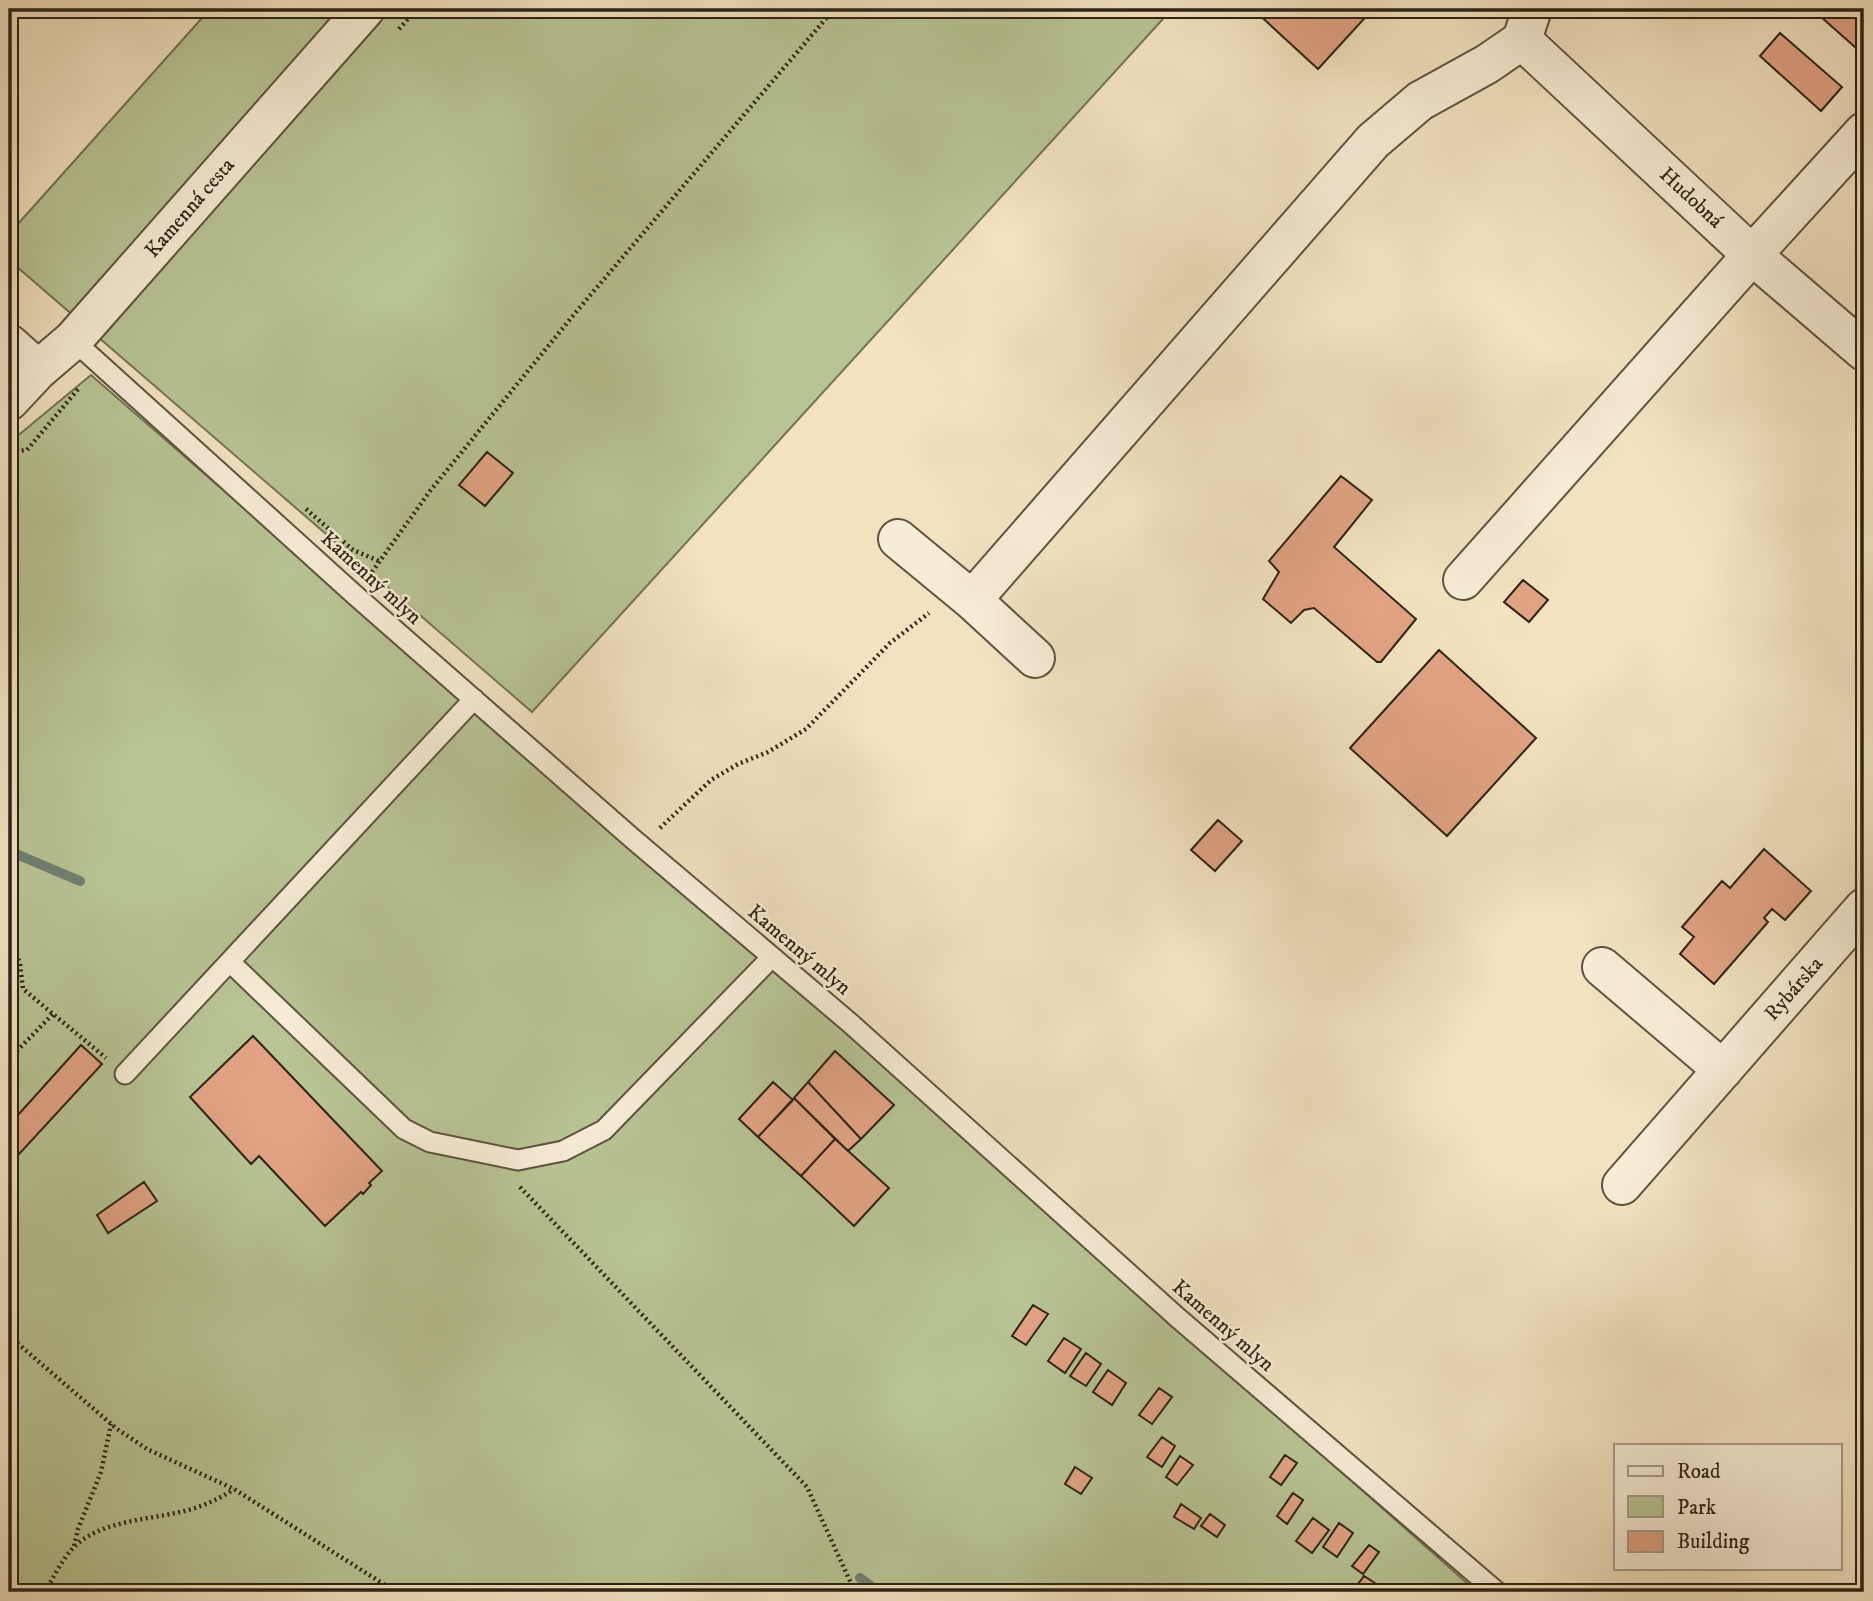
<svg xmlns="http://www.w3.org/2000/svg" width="1873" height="1601" viewBox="0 0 1873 1601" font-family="'IM FELL DW Pica',serif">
  <rect width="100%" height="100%" fill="#f2e2c0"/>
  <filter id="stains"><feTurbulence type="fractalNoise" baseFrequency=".00286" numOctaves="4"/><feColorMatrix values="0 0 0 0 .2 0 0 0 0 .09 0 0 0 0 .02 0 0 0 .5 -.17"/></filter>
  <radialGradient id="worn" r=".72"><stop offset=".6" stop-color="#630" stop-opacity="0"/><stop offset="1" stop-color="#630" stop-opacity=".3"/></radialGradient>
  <!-- green -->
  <path fill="#b8c494" stroke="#727454" stroke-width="2" d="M 210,9 L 1172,9 L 532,712 L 9,260 L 9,234 Z
    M 91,375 L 776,971 L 1477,1592 L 9,1592 L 9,443 Z"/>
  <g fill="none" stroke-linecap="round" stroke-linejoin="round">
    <!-- stream -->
    <path stroke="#708170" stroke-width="10" d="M 9,851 L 80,881
      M 860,1578 L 878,1592"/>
  </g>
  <!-- building -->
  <path fill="#e1a383" stroke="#2d2315" stroke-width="2" d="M 1257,9 L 1373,9 L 1318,69 L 1255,11 Z
    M 1812,9 L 1864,9 L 1864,55 Z
    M 1780,33 L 1842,87 L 1821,111 L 1760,56 Z
    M 487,452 L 513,473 L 485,506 L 459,485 Z
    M 1341,476 L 1372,500 L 1334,547 L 1416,619 L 1381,662 L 1377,662 L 1314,608 L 1304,610 L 1291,623 L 1263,599 L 1279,572 L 1269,561 Z
    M 1523,580 L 1548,600 L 1529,622 L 1504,602 Z
    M 1439,650 L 1536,738 L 1447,836 L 1350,748 Z
    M 1218,820 L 1242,841 L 1215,871 L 1191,850 Z
    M 1764,849 L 1811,891 L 1785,920 L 1772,909 L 1764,918 L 1768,922 L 1714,984 L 1680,954 L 1694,937 L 1682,927 L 1722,881 L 1730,888 Z
    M 253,1036 L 382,1171 L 369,1183 L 371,1185 L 363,1194 L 361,1192 L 325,1226 L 259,1156 L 251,1164 L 190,1097 Z
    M 81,1045 L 102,1064 L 9,1165 L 9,1125 Z
    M 835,1051 L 894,1105 L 861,1139 L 808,1082 Z
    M 773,1082 L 793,1100 L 758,1137 L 739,1119 Z
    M 808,1082 L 861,1139 L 848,1151 L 794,1098 Z
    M 794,1098 L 835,1139 L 801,1176 L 758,1137 Z
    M 835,1139 L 889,1188 L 854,1226 L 801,1176 Z
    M 144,1182 L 157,1201 L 108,1233 L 97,1215 Z
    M 1033,1305 L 1048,1314 L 1026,1345 L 1012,1336 Z
    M 1064,1338 L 1081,1349 L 1065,1373 L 1048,1361 Z
    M 1086,1353 L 1101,1364 L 1086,1386 L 1070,1376 Z
    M 1108,1370 L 1126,1383 L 1112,1405 L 1093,1392 Z
    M 1159,1388 L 1172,1397 L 1152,1424 L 1139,1415 Z
    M 1162,1437 L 1175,1446 L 1162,1467 L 1147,1457 Z
    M 1285,1455 L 1297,1463 L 1281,1485 L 1270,1477 Z
    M 1180,1456 L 1193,1465 L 1177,1485 L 1166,1477 Z
    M 1075,1467 L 1092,1478 L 1081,1494 L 1065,1484 Z
    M 1293,1493 L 1303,1500 L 1287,1524 L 1277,1516 Z
    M 1181,1504 L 1201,1518 L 1194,1529 L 1174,1517 Z
    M 1210,1514 L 1225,1525 L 1217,1537 L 1201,1526 Z
    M 1313,1518 L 1329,1530 L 1312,1553 L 1296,1541 Z
    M 1339,1523 L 1353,1533 L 1337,1557 L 1323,1547 Z
    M 1369,1545 L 1379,1552 L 1363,1574 L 1352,1566 Z
    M 1364,1576 L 1375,1583 L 1369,1592 L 1352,1592 Z"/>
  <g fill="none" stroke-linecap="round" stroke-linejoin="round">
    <defs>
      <path id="service" d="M 73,340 L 356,596 L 633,839 L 850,1023 L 1178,1318 L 1497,1592
        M 231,963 L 404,1129 L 430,1142 L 518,1160 L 563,1151 L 604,1130 L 771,958
        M 125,1074 L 474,699"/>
      <path id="minor" d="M 1522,40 L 1752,255 L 1864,351
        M 1522,40 L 1532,9
        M 9,344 L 38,370
        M 9,401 L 38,370 L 73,340 L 365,9
        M 898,539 L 972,600 L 1373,141 L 1420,101 L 1487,64 L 1522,40
        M 1463,580 L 1752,255 L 1864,132
        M 972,600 L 1035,658
        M 1602,967 L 1723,1070
        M 1622,1185 L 1864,908"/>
    </defs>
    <!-- service casing -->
    <use href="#service" stroke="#5e5340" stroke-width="23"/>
    <!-- minor casing -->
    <use href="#minor" stroke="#5e5340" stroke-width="42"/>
    <!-- path -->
    <path stroke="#2d2315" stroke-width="4.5" stroke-dasharray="2 3.5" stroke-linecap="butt" d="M 399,29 L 417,9
      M 9,442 L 18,451 L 27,450 L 79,388
      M 306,509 L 353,550 L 379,561
      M 372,572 L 430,491 L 576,312 L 834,9
      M 660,828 L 711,780 L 738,764 L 768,752 L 806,729 L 890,643 L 929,613
      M 9,933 L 20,964 L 23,989 L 106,1058
      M 9,1059 L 53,1014
      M 520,1187 L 807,1487 L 855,1592
      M 9,1336 L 117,1429 L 147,1449 L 234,1489 L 396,1592
      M 74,1546 L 78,1529 L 101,1472 L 111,1424
      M 45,1592 C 53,1578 62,1559 74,1547 C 100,1521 146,1520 180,1512 C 199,1508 218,1500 234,1489"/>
    <!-- service -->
    <use href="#service" stroke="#f7ecd6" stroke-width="19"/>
    <!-- minor -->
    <use href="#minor" stroke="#f7ecd6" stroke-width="38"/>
  </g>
  <g text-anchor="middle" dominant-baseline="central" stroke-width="5" stroke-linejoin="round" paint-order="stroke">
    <!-- street labels -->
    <g font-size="21" fill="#2d2315" stroke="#f7ecd6">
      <text transform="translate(1691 198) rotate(43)">Hudobná</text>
      <text transform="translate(190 208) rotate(-49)">Kamenná cesta</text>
      <text transform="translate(371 578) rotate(42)">Kamenný mlyn</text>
      <text transform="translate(799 950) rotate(40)">Kamenný mlyn</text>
      <text transform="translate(1794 989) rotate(-49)">Rybárska</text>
      <text transform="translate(1223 1326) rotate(41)">Kamenný mlyn</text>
    </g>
  </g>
  <!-- margin -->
  <rect width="1873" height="1601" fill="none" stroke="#f2e2c0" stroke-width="35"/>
  <rect x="10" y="10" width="1852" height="1580" fill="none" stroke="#2d2315" stroke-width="3.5"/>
  <rect x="18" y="18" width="1838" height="1566" fill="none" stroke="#2d2315" stroke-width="2"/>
  <!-- legend -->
  <rect x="1614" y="1444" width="228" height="126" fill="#f7ecd6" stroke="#a69c89" stroke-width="2"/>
  <rect x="1628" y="1466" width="35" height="10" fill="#f7ecd6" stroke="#a69c89" stroke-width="2"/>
  <text x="1677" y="1478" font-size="21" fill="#2d2315">Road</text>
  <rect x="1628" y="1496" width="35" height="21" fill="#b8c494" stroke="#a69c89" stroke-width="2"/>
  <text x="1677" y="1514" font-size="21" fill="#2d2315">Park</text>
  <rect x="1628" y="1531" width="35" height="21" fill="#e1a383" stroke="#a69c89" stroke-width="2"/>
  <text x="1677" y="1548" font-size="21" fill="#2d2315">Building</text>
  <rect width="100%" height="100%" filter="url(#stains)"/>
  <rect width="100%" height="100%" fill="url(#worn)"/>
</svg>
